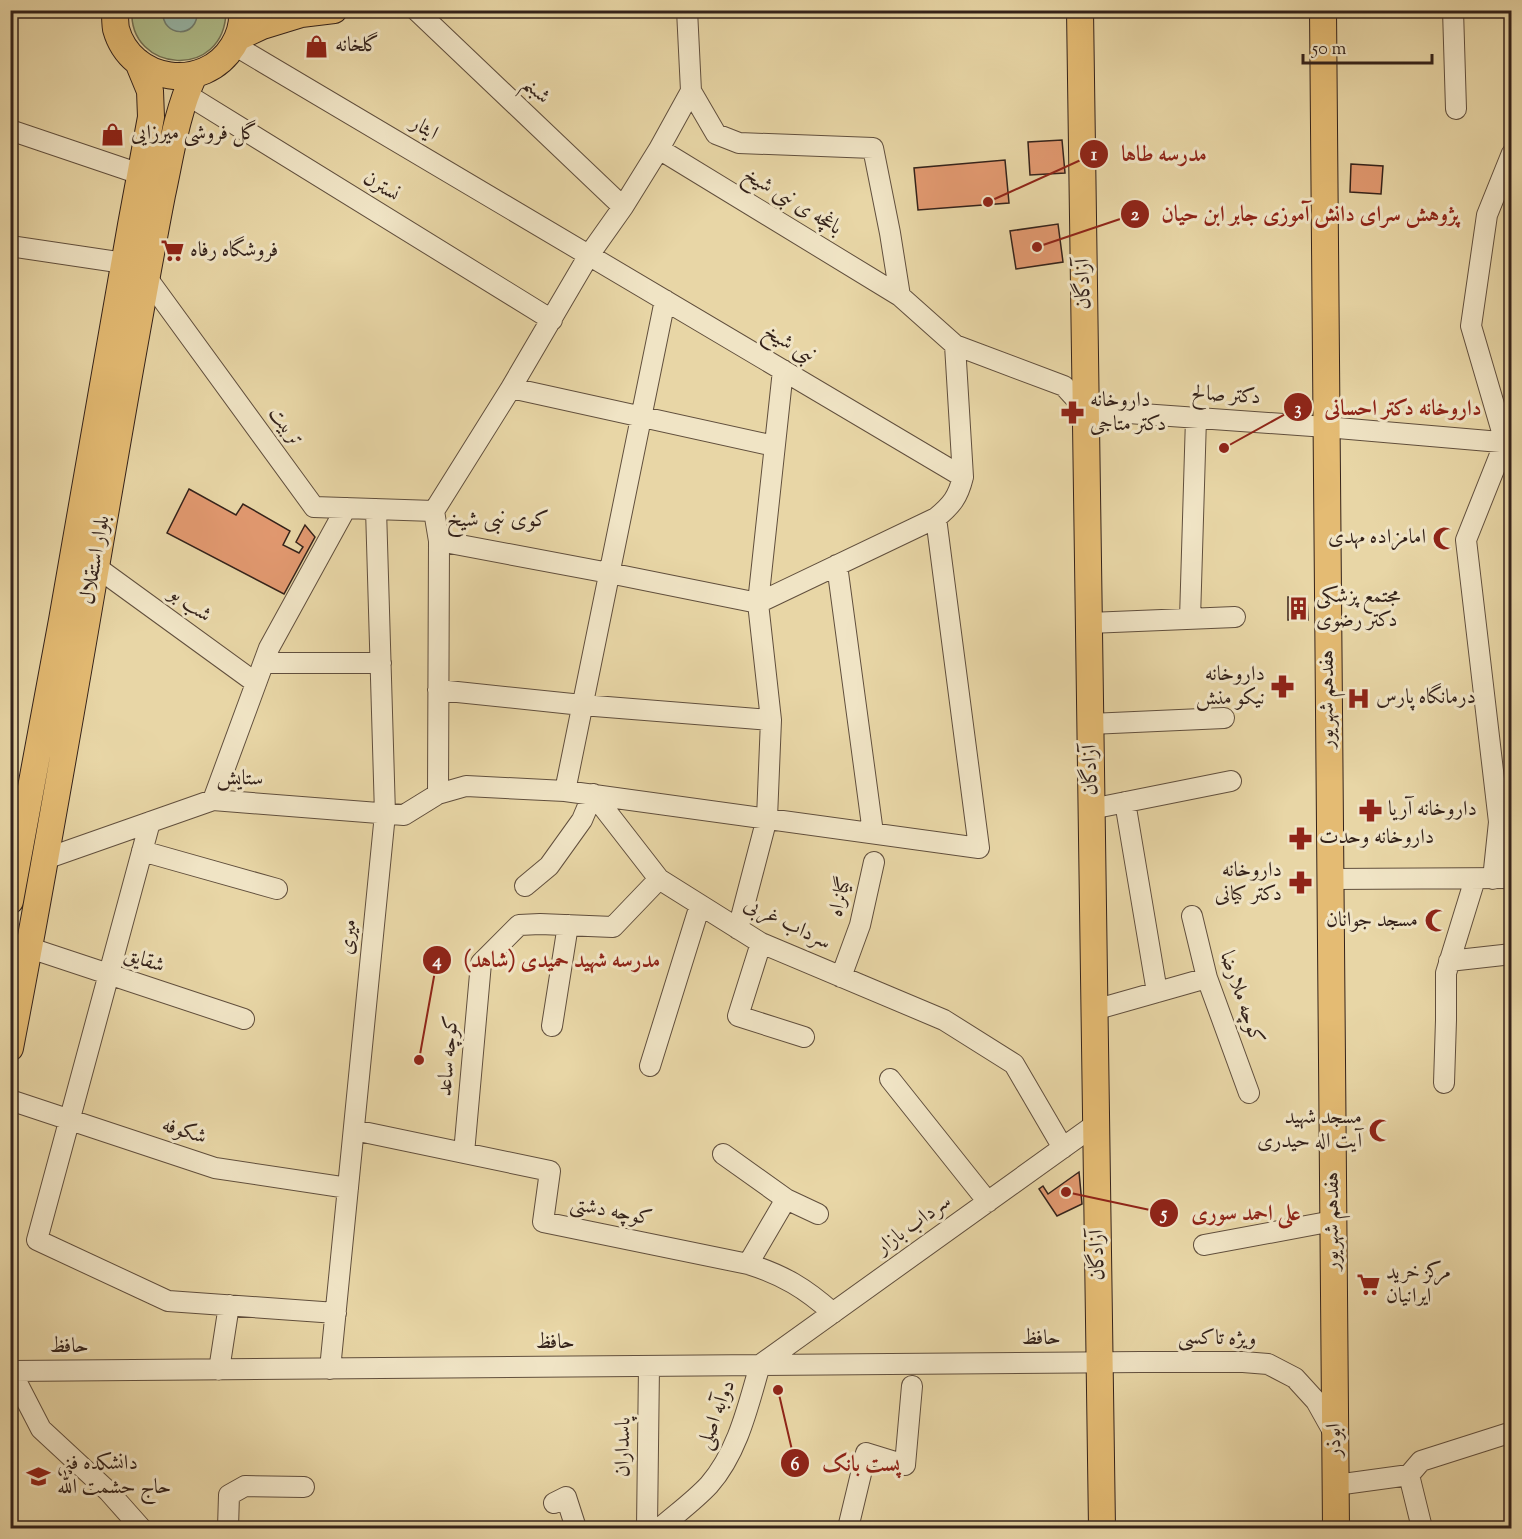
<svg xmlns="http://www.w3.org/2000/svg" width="1522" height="1539" viewBox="0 0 1522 1539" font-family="'Sorts Mill Goudy',Amiri,serif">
  <rect width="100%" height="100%" fill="#e8d6a6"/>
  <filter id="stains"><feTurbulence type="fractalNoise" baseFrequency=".00333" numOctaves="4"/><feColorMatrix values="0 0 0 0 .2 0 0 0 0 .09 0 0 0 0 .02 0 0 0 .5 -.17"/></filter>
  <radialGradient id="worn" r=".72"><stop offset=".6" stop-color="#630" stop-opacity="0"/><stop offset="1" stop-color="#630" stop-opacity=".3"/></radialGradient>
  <!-- green -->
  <path fill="#b0bf8c" stroke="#727053" stroke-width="1.5" d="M 132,10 L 226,11 C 225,81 128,73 132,10 Z"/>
  <!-- water -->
  <path fill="#97b9ab" stroke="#6f7d71" stroke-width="1.5" d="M 163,11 L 197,11 C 199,39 161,38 163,11 Z"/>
  <!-- building -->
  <path fill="#e29970" stroke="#34221a" stroke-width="1.5" d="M 1062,140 L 1065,173 L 1030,175 L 1028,142 Z
    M 1005,160 L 1009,203 L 918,210 L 914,168 Z
    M 1351,164 L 1383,166 L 1381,194 L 1350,192 Z
    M 1058,224 L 1063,262 L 1016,269 L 1010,231 Z
    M 189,489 L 236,515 L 243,504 L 290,531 L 283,545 L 299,553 L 303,547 L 296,542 L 305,525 L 315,537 L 284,594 L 167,533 Z
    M 1288,597 L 1307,597 L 1308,620 L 1288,620 Z
    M 1079,1172 L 1082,1204 L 1057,1216 L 1039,1189 L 1043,1186 L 1048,1194 Z"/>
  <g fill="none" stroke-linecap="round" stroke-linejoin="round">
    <defs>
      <path id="minor" d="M 416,10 L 623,207
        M 1453,10 L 1456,109
        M 234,45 L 963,477
        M 691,91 L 716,134 L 739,143 L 873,148 L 890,233 L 900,296 L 955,345 L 1064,386 L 1086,410 L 1326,427 L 1512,443
        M 186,94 L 552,320
        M 10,130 L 140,174
        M 659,149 L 900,296
        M 10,246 L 124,263
        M 147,278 L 314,507 L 434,511
        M 511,388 L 774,446
        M 434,511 L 511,388 L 589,255 L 623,207 L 659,149 L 691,91 L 687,10
        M 434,511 L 439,541 L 438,794
        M 439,541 L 609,573 L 758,603 L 936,518 C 952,505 958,497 963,477 L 955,345
        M 837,565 L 873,833
        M 95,566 L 256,683
        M 1190,619 L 1196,418
        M 1089,623 L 1235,617
        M 264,663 L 381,663
        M 438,690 L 582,705 L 771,720
        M 1090,724 L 1224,718
        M 565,791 L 665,300
        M 593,794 L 659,879 L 761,943 L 944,1020 L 1014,1064 L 1063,1148
        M 213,800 L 269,648 L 346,508
        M 10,801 L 27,808
        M 1125,802 L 1157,992
        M 1091,809 L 1231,781
        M 150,822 L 37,1240 L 168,1301 L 336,1313
        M 142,851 L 277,889
        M 45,859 L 213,800 L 404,815 L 438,794 L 466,786 L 565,791 L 979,848 L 936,518
        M 1330,879 L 1512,878
        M 1493,879 L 1499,822 L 1466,540 L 1505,442 L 1471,326 L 1487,215 L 1512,153
        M 525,886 L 549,866 L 582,820 L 593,794
        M 1192,916 L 1207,978 L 1249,1093
        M 738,929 L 767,818 L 771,720 L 758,603 L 783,370
        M 761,943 L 738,1016 L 804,1037
        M 30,948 L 244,1019
        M 1449,961 L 1512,954
        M 841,977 L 860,925 L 874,862
        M 1094,1010 L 1207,978
        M 552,1026 L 568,925
        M 650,1066 L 700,905
        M 890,1079 L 988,1202
        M 1444,1083 L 1446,1020 L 1446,973 L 1475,879
        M 10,1100 L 215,1168 L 348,1188
        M 354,1130 L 550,1171 L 543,1222 L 748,1264 C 783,1275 805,1288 833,1313
        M 464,1153 L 481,963 L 519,925 L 540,924 L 613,927 L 659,879
        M 723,1154 L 786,1199 L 818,1214
        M 1204,1245 L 1333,1221
        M 748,1264 L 786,1199
        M 330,1369 L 385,814 L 376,509
        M 219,1370 L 229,1305
        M 10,1371 L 1141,1362 L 1243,1362 L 1268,1364 L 1295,1378 L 1316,1401 L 1335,1435
        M 11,1371 L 41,1429 L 109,1492 L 141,1528
        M 1409,1475 L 1422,1528
        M 1336,1485 L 1409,1475 L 1421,1461 L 1512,1432
        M 554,1503 L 566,1497 L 576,1528
        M 228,1528 L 229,1495 L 245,1486 L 304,1487
        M 647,1528 L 649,1366
        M 660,1528 C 676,1514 694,1501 709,1485 C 738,1452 748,1406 760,1365 L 1096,1124
        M 848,1528 L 866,1453 L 905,1465 L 912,1386"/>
      <path id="major" d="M 115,10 C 115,16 115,23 116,29 C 131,83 204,93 233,46 C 240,35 243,23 242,10
        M 1080,10 L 1102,1528
        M 1323,10 L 1336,1528
        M 239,37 L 262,26 L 301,14 L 334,10
        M 10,901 L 62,620 L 131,225 L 151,117 L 150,91 L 138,62
        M 10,1048 C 53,827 89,604 128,381 C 139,319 150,257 162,195 C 171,154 176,114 194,75"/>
    </defs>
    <!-- minor casing -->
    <use href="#minor" stroke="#614f3d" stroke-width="22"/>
    <!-- major casing -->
    <use href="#major" stroke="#34221a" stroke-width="28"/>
    <!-- minor -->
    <use href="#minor" stroke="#f0e4c5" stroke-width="20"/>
    <!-- major -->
    <use href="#major" stroke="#e4bb73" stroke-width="26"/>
  </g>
  <!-- icons -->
  <defs>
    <symbol id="shop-bare" viewBox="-9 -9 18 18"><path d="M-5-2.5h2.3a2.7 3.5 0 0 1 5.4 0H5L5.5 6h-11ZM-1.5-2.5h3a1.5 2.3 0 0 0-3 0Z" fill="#8f2418" stroke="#f0e4c5" stroke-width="2.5" paint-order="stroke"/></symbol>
    <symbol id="supermarket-bare" viewBox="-9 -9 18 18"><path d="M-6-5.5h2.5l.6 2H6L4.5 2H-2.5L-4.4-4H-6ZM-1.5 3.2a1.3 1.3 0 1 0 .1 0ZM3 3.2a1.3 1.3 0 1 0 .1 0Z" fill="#8f2418" stroke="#f0e4c5" stroke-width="2.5" paint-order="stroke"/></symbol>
    <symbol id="pharmacy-bare" viewBox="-9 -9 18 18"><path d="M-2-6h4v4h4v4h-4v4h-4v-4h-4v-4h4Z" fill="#8f2418" stroke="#f0e4c5" stroke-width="2.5" paint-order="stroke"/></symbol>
    <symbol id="mosque-bare" viewBox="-9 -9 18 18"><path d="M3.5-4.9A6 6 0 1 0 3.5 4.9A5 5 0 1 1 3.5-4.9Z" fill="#8f2418" stroke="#f0e4c5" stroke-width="2.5" paint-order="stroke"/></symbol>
    <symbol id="building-bare" viewBox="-9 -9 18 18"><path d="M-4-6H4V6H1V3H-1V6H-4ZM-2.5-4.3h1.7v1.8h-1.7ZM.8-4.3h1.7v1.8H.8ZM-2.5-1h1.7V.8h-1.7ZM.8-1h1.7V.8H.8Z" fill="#8f2418" stroke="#f0e4c5" stroke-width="2.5" paint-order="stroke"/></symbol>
    <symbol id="hospital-bare" viewBox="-9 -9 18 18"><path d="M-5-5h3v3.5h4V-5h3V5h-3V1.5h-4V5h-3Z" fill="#8f2418" stroke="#f0e4c5" stroke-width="2.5" paint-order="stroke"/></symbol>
    <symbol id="university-bare" viewBox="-9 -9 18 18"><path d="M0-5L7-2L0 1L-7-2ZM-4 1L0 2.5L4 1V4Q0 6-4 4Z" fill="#8f2418" stroke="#f0e4c5" stroke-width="2.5" paint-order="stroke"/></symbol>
  </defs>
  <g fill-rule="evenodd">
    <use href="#shop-bare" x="300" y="30" width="33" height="33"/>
    <use href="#shop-bare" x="96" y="118" width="33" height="33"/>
    <use href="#supermarket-bare" x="156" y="234" width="33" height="33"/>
    <use href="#pharmacy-bare" x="1056" y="396" width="33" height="33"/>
    <use href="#mosque-bare" x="1428" y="522" width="33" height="33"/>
    <use href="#building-bare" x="1282" y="592" width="33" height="33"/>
    <use href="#pharmacy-bare" x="1266" y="670" width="33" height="33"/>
    <use href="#hospital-bare" x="1342" y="682" width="33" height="33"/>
    <use href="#pharmacy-bare" x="1354" y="794" width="33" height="33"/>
    <use href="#pharmacy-bare" x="1284" y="822" width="33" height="33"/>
    <use href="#pharmacy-bare" x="1284" y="866" width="33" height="33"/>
    <use href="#mosque-bare" x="1420" y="904" width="33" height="33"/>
    <use href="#mosque-bare" x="1364" y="1114" width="33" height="33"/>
    <use href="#supermarket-bare" x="1352" y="1268" width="33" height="33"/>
    <use href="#university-bare" x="22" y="1460" width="33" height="33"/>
  </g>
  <g text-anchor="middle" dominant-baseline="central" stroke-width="6" stroke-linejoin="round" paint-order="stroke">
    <!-- poi labels -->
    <g font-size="21" fill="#34221a" stroke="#f0e4c5" text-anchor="start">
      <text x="335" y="46">گلخانه</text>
      <text x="131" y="134">گل فروشی میرزایی</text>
      <text x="190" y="251">فروشگاه رفاه</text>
      <text x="1090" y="401">داروخانه<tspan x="1090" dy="24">دکتر متاجی</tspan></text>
      <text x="1426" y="538" text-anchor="end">امامزاده مهدی</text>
      <text x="1316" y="597">مجتمع پزشکی<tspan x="1316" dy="24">دکتر رضوی</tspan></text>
      <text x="1265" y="675" text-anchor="end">داروخانه<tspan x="1265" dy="24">نیکو منش</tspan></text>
      <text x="1376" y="698">درمانگاه پارس</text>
      <text x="1388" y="810">داروخانه آریا</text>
      <text x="1319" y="838">داروخانه وحدت</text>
      <text x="1282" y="871" text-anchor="end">داروخانه<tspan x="1282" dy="24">دکتر کیانی</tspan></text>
      <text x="1418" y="921" text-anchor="end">مسجد جوانان</text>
      <text x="1362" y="1118" text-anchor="end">مسجد شهید<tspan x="1362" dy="24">آیت اله حیدری</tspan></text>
      <text x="1386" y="1273">مرکز خرید<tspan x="1386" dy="24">ایرانیان</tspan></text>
      <text x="57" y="1464">دانشکده فنی<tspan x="57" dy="24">حاج حشمت الله</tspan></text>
    </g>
    <!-- street labels -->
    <g font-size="21" fill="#34221a" stroke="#f0e4c5">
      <text transform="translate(536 91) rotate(44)">شبنم</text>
      <text transform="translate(424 129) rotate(31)">ایثار</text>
      <text transform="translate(381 187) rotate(32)">نسترن</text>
      <text transform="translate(792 202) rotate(31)">باغچه ی نبی شیخ</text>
      <text transform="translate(1084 284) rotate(-91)">آزادگان</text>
      <text transform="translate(789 345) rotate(31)">نبی شیخ</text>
      <text transform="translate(1226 396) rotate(4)">دکتر صالح</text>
      <text transform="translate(285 427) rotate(54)">تربیت</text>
      <text transform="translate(96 560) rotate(-80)">بلوار استقلال</text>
      <text transform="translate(190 605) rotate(36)">شب بو</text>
      <text transform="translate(1328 699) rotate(-90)">هفدهم شهریور</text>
      <text transform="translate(1091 770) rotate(-91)">آزادگان</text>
      <text transform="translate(240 779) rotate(2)">ستایش</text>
      <text transform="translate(841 897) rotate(-76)">گیانراه</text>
      <text transform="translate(787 924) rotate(26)">سرداب غربی</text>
      <text transform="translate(349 937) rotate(-84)">میری</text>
      <text transform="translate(144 961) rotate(18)">شقایق</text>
      <text transform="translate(1241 998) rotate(71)">کوچه ملارضا</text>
      <text transform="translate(449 1056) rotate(-85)">کوچه ساعد</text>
      <text transform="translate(184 1132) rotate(18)">شکوفه</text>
      <text transform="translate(611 1212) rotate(11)">کوچه دشتی</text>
      <text transform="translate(1333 1221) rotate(-90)">هفدهم شهریور</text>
      <text transform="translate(914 1225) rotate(-36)">سرداب بازار</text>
      <text transform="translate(1098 1255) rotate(-91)">آزادگان</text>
      <text x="1041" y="1339">حافظ</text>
      <text transform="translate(1217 1339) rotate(1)">ویژه تاکسی</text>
      <text x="555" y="1343">حافظ</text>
      <text x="69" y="1347">حافظ</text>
      <text transform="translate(717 1415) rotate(-69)">دوآبه اصلی</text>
      <text transform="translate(1335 1440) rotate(-91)">ابوذر</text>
      <text transform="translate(624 1447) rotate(-89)">پاسداران</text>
    </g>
    <!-- neighbourhood labels -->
    <g font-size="22" fill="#34221a" stroke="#f0e4c5">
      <text x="498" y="521">کوی نبی شیخ</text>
    </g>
  </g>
  <!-- callouts -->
  <path fill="none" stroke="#8f2418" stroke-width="2" d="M988 202L1094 154M1037 247L1135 214M1224 448L1298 407M419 1060L437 960M1066 1192L1164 1213M778 1390L795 1463"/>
  <g fill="#8f2418" stroke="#f0e4c5" stroke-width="2">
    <circle cx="988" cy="202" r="6"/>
    <circle cx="1037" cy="247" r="6"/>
    <circle cx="1224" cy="448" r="6"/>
    <circle cx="419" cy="1060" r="6"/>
    <circle cx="1066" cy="1192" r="6"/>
    <circle cx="778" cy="1390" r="6"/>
    <circle cx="1094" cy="154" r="15"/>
    <circle cx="1135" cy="214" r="15"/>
    <circle cx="1298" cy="407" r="15"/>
    <circle cx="437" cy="960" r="15"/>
    <circle cx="1164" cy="1213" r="15"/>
    <circle cx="795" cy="1463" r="15"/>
  </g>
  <g font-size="18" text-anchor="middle" font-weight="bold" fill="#fff">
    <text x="1094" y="160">1</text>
    <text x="1135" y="220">2</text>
    <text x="1298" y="414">3</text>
    <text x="437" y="966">4</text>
    <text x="1164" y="1219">5</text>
    <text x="795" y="1470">6</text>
  </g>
  <g font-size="22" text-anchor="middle" font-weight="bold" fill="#8f2418" stroke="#f0e4c5" stroke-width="6" stroke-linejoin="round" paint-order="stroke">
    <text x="1164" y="161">مدرسه طاها</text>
    <text x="1310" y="221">پژوهش سرای دانش آموزی جابر ابن حیان</text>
    <text x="1403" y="415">داروخانه دکتر احسانی</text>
    <text x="562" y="967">مدرسه شهید حمیدی (شاهد)</text>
    <text x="1246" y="1220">علی احمد سوری</text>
    <text x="861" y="1471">پست بانک</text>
  </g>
  <!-- margin -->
  <rect width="1522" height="1539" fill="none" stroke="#e8d6a6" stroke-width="36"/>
  <rect x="12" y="12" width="1498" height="1515" fill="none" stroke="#34221a" stroke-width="3"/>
  <rect x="18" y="18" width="1486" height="1503" fill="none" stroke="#34221a" stroke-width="1.5"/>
  <!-- scale -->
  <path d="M1303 54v9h129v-9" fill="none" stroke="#34221a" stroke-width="3"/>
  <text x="1312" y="54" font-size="18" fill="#34221a" stroke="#f0e4c5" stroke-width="4.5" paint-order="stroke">50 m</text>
  <rect width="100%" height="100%" filter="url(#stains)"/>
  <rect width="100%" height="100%" fill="url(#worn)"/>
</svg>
